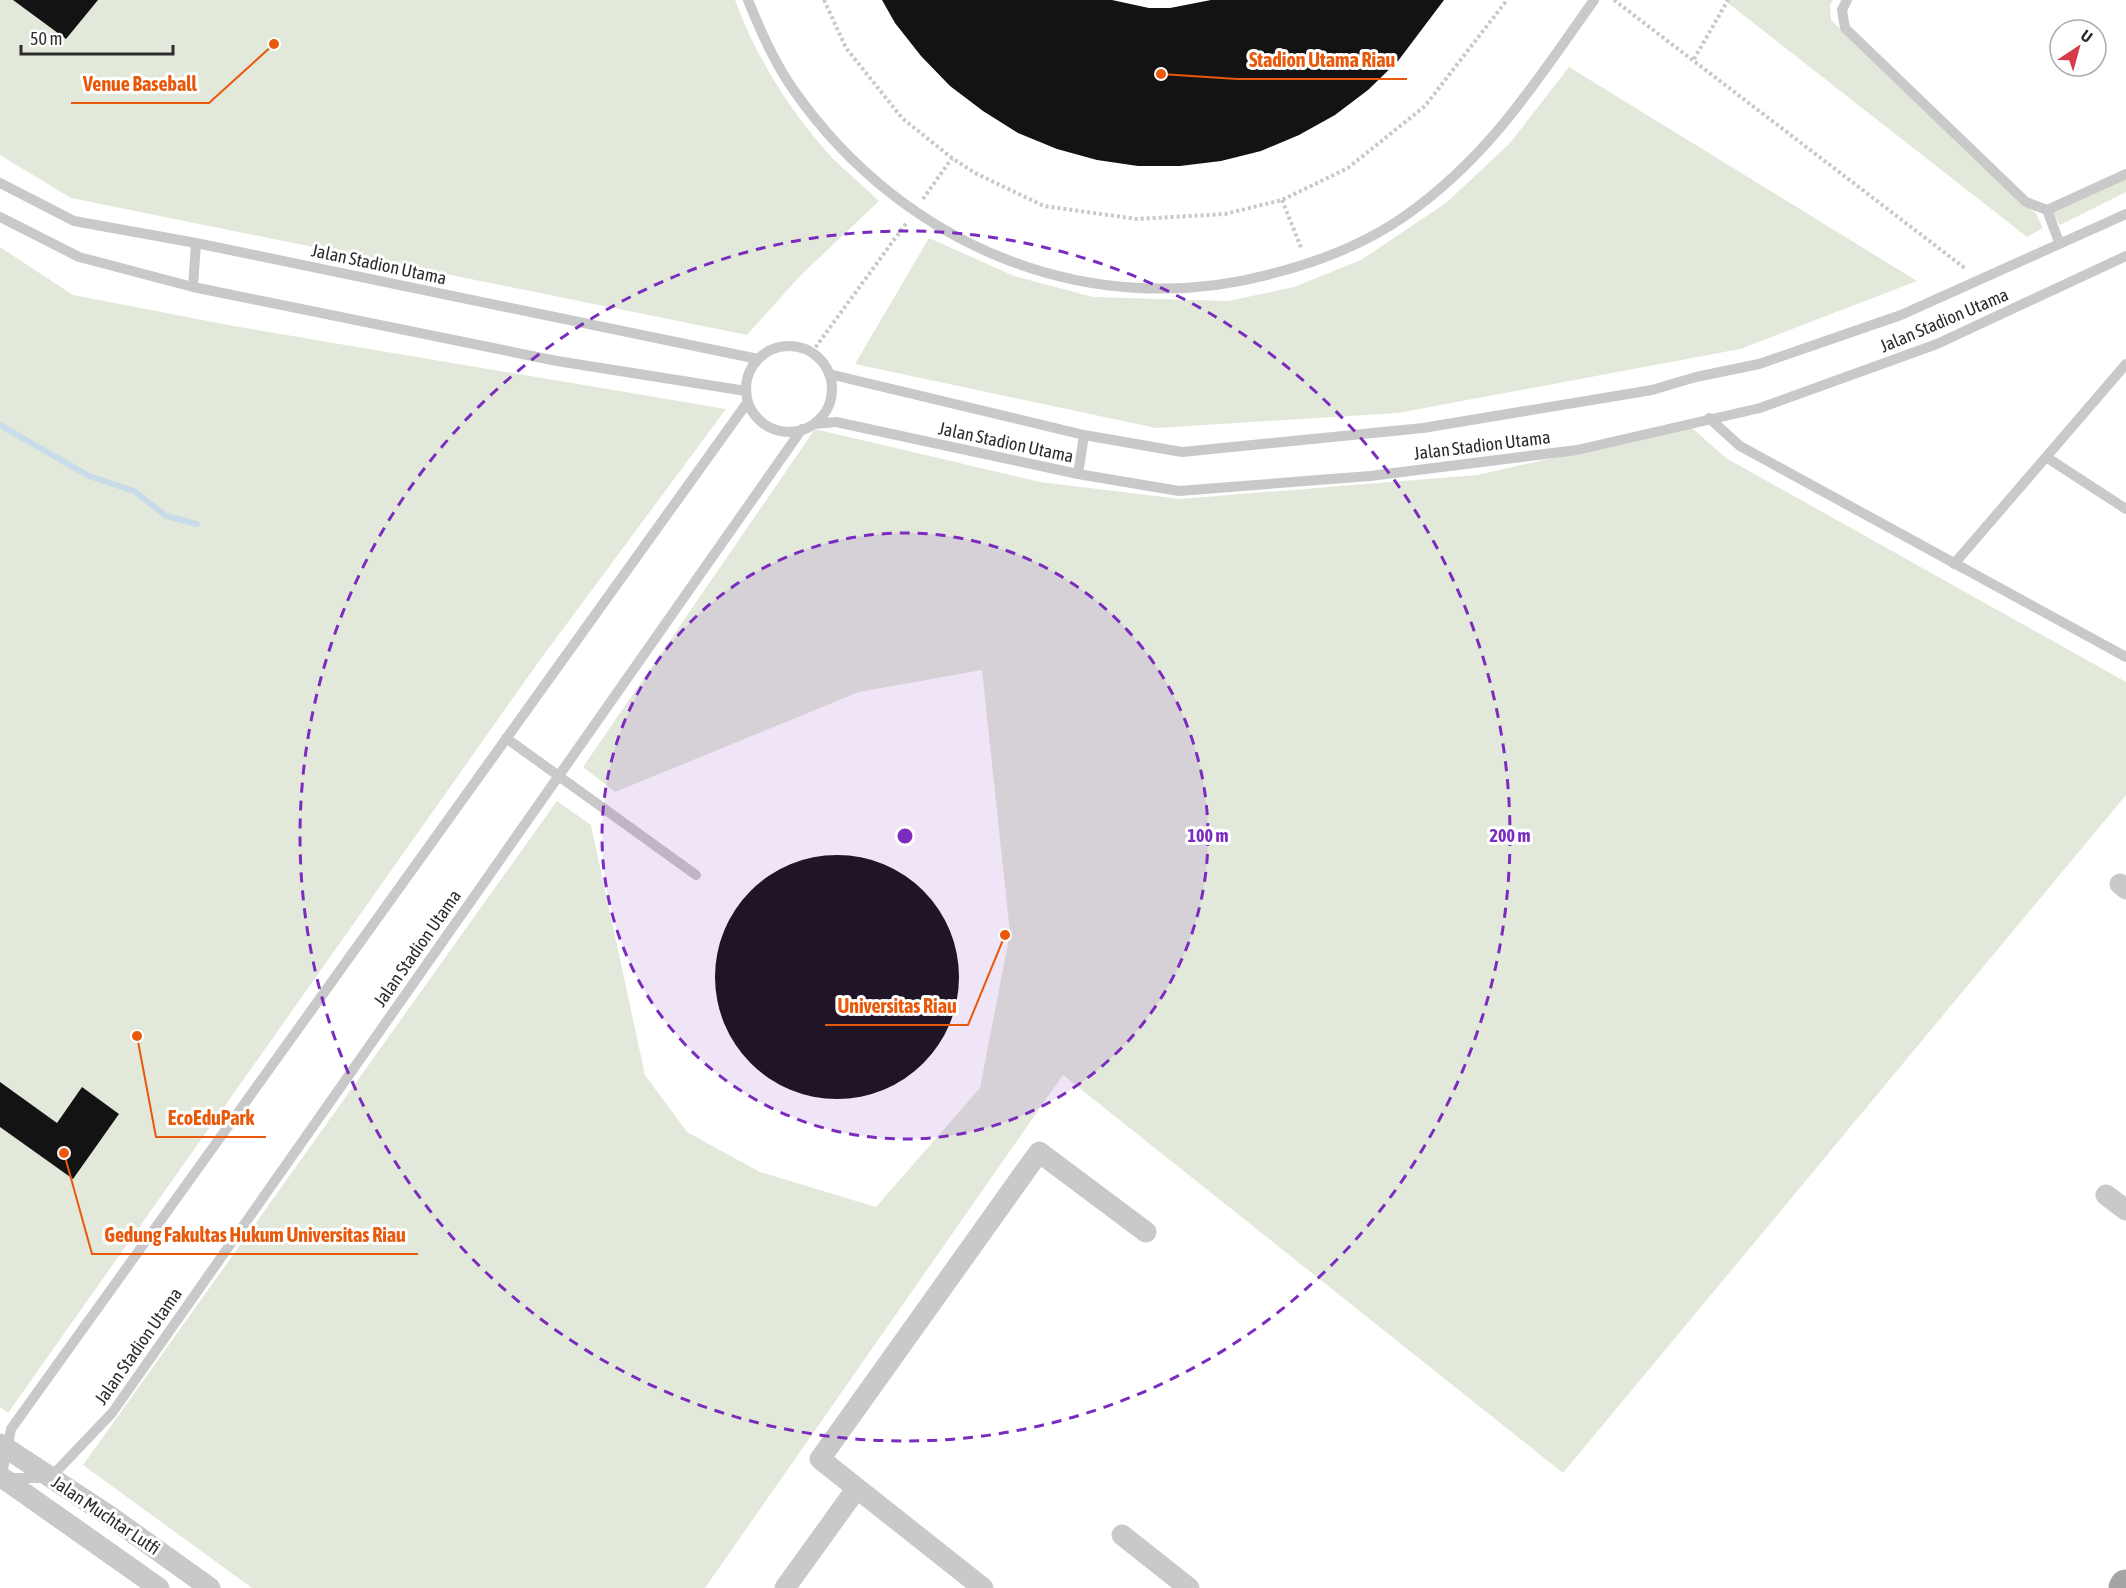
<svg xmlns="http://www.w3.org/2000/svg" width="2126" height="1588" viewBox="0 0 2126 1588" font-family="'Asap Condensed',sans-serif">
  <rect width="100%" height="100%" fill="#fff"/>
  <!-- green -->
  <path fill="#e3e9da" d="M 0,0 L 735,0 C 755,55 787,106 825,150 C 841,168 862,184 879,201 L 800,276 L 747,335 L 71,198 L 0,155 Z
    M 1724,0 L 1833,0 L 1830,5 L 1831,20 L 2022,203 L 2036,213 L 2043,228 L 2027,237 Z
    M 1569,67 L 1917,281 L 1740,349 L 1398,413 L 1156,428 L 855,364 L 929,238 L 1014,276 L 1093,297 L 1228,301 L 1294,287 L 1361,260 L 1446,203 L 1510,143 Z
    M 2126,177 L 2126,192 L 2060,225 L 2051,212 Z
    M 0,247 L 73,295 L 239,327 L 726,409 L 537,664 L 8,1413 L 0,1407 Z
    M 1691,427 L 1726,458 L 2126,682 L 2126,795 L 1563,1473 L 1063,1075 L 705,1588 L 252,1588 L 83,1465 L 557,801 L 591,825 L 645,1075 L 687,1132 L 760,1172 L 876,1207 L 980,1088 L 1010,933 L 982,670 L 859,692 L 615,792 L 583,767 L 815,429 L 1040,482 L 1180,499 L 1477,475 Z"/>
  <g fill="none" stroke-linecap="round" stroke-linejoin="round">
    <!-- stream -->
    <path stroke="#c7dce8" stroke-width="6" d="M 0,425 L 89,476 L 134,491 L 166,516 L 197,524"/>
  </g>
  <!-- building -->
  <path fill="#131313" d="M 13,0 L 98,0 L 66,39 Z
    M 882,0 L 1112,0 L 1149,8 L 1170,8 L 1211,0 L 1444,0 L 1398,61 L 1368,90 L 1335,115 L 1299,135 L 1261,151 L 1221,161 L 1180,166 L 1138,166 L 1097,160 L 1057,149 L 1018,133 L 983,111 L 950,86 L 921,56 L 895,23 Z
    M715 977a122 122 0 1 1 244 0a122 122 0 1 1-244 0Z
    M 0,1082 L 57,1123 L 82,1087 L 119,1114 L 73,1179 L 0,1127 Z"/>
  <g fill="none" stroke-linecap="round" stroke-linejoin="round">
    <!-- path -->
    <path stroke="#c9c9c9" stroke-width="4" stroke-dasharray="3 3" stroke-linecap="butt" d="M 824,0 L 846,48 L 902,118 L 952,158 L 975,173 L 1044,206 L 1137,219 L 1225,214 L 1282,200 L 1348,168 L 1425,106 L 1507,0
      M 1614,0 L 1966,269
      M 1694,59 L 1728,0
      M 923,199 L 952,158
      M 1282,200 L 1302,250
      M 812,352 L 907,222"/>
    <!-- service -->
    <path stroke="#c9c9c9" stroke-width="10" d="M 748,0 C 761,32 775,64 795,92 C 903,245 1087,323 1271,274 C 1318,262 1365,244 1405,216 C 1490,156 1535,83 1594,0
      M 1847,0 L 1842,10 L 1845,28 L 2026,202 L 2047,210 L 2126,174
      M 0,183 L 74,221 L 196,243 L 758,359
      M 2047,210 L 2059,242
      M 0,217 L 79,257 L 193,287 L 557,361 L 746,391
      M 193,287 L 196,243
      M746 389a43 43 0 1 1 86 0a43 43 0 1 1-86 0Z
      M 829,374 L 1084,435 L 1182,452 L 1423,428 L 1652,390 L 1696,377 L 1759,364 L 1901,315 L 2126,214
      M 1709,418 L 1740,446 L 2126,657
      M 814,424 L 836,422 L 1078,474 L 1179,491 L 1370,476 L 1577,450 L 1760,408 L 1937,344 L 2126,256
      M 2046,457 L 2126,509
      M 1078,474 L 1084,435
      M 1954,564 L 2126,364
      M 506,738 L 696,875
      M 8,1478 L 50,1478 L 112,1413 L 802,429
      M 1,1479 L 11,1429 L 747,403"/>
    <!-- minor -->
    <path stroke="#c9c9c9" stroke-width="21" d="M 2120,884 L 2126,889
      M 2106,1195 L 2126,1210
      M 0,1444 L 111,1517 L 210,1588
      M 0,1476 L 159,1588
      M 1122,1535 L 1189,1588
      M 785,1588 L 857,1488
      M 983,1588 L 820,1459 L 1039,1152 L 1146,1232"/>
    <!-- primary -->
    <path stroke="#a4a4a4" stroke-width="33" d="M 2125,1588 L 2126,1586"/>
  </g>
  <!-- distance rings -->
  <circle cx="905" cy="836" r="303" fill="#7b2cbf" fill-opacity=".12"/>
  <g fill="none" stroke="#7b2cbf" stroke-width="3" stroke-dasharray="10 8">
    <circle cx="905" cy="836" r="303"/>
    <circle cx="905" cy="836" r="605"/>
  </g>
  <g text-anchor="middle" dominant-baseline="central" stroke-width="6" stroke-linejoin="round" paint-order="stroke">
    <!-- street labels -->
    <g font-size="18" fill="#2c2c2c" stroke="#fff">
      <text transform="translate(379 264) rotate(12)">Jalan Stadion Utama</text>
      <text transform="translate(1944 320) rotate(-23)">Jalan Stadion Utama</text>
      <text transform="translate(1006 442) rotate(12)">Jalan Stadion Utama</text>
      <text transform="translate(1482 445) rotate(-7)">Jalan Stadion Utama</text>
      <text transform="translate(417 948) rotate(-55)">Jalan Stadion Utama</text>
      <text transform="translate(138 1346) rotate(-55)">Jalan Stadion Utama</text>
      <text transform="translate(106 1515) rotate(34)">Jalan Muchtar Lutfi</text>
    </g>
  </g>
  <circle cx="905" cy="836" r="9" fill="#7b2cbf" stroke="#fff" stroke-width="3"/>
  <g font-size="18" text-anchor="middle" font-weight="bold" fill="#7b2cbf" stroke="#fff" stroke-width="6" stroke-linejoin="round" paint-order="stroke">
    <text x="1208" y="842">100 m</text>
    <text x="1510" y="842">200 m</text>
  </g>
  <!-- callouts -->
  <path fill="none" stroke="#e8590c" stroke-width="2" d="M1161 74L1237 79H1407M274 44L209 103H71M1005 935L968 1025H825M137 1036L156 1137H266M64 1153L92 1254H418"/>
  <g fill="#e8590c" stroke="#fff" stroke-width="2">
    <circle cx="1161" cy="74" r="6"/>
    <circle cx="274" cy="44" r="6"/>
    <circle cx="1005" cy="935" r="6"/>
    <circle cx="137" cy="1036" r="6"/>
    <circle cx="64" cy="1153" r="6"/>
  </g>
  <g font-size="20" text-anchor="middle" font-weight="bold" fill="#e8590c" stroke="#fff" stroke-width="6" stroke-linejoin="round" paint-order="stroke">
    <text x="1322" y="67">Stadion Utama Riau</text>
    <text x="140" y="91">Venue Baseball</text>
    <text x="897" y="1013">Universitas Riau</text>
    <text x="211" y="1125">EcoEduPark</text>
    <text x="255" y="1242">Gedung Fakultas Hukum Universitas Riau</text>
  </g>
  <!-- north arrow -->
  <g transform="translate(2078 48) rotate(36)"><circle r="28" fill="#ffffff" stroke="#ababab" stroke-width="1.5"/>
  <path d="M0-4.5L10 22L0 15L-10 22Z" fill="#d73a4b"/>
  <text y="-9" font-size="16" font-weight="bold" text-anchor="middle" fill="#2c2c2c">U</text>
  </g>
  <!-- scale -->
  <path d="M21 45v9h152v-9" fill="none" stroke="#2c2c2c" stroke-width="3"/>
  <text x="30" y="45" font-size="18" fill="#2c2c2c" stroke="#ffffff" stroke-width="4.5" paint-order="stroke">50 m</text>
</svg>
